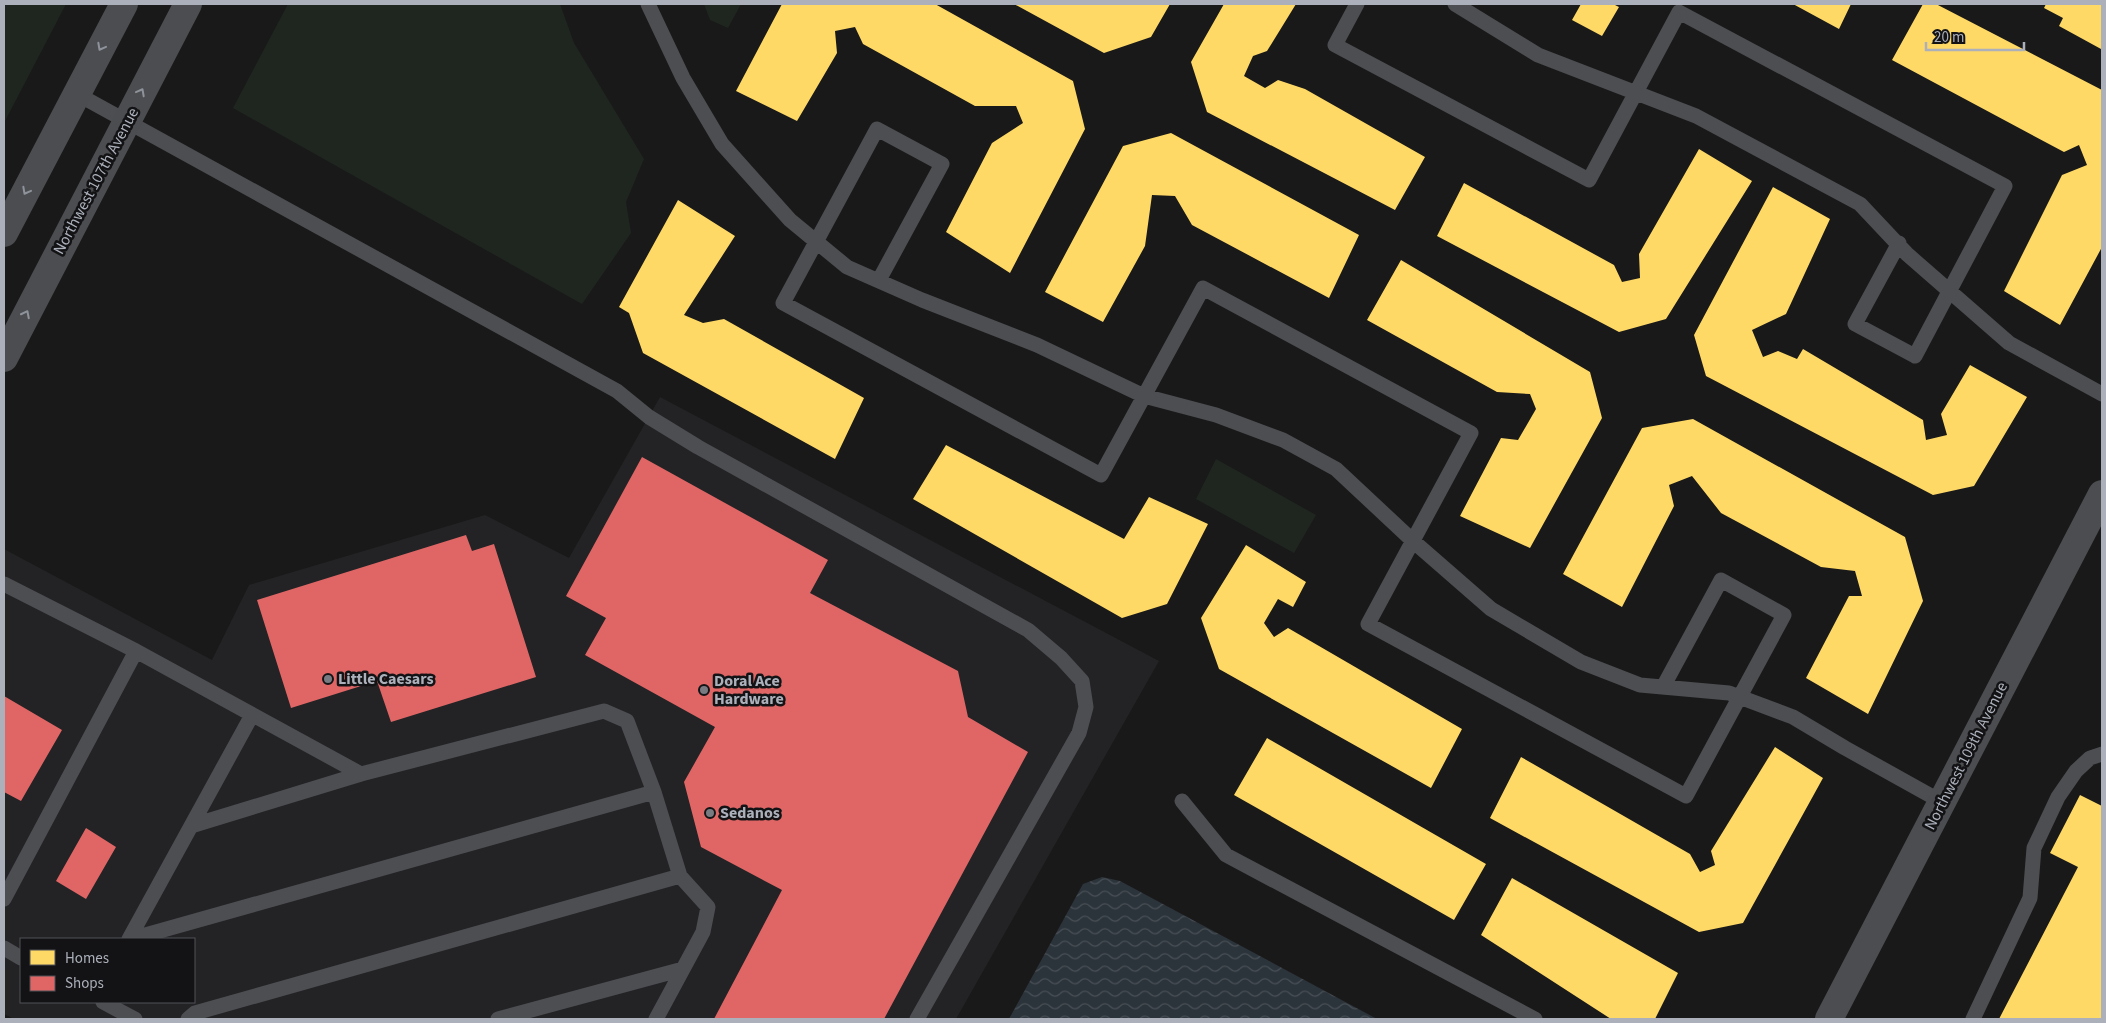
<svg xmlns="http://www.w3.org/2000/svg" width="2106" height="1023" viewBox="0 0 2106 1023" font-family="'Source Sans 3',sans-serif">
  <defs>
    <pattern id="water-waves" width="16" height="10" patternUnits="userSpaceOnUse" patternTransform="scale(1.25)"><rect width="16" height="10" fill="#2c343b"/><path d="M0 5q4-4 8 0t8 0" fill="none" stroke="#484f55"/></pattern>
  </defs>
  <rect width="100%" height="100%" fill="#191919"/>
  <!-- built -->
  <path fill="#232325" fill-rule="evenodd" d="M 660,397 L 1159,661 L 956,1019 L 14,1019 L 4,1014 L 4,549 L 212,660 L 249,585 L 485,515 L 569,558 ZM 21,939 L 194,939 L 194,1002 L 21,1002 Z"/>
  <!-- green -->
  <path fill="#1f2620" d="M 4,4 L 66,4 L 4,123 Z
    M 288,4 L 560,4 L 574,43 L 644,159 L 626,202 L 631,233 L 582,304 L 233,108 Z
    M 704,4 L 741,4 L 728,28 L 710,20 Z
    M 1216,459 L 1316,515 L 1294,553 L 1196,499 Z"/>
  <!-- water -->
  <path fill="url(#water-waves)" d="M 1102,877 L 1120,881 L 1377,1019 L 1009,1019 L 1083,884 Z"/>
  <!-- homes -->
  <path fill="#ffd966" d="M 782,4 L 935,4 L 1073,81 L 1085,129 L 1010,273 L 946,232 L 992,143 L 1023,123 L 1016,106 L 975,106 L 863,44 L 855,27 L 835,31 L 837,53 L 797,121 L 736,91 Z
    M 1014,4 L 1170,4 L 1151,37 L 1104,53 Z
    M 1224,4 L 1296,4 L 1267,51 L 1253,56 L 1244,76 L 1265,88 L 1278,80 L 1305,89 L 1425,157 L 1395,210 L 1207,112 L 1191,62 Z
    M 1581,4 L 1613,4 L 1619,7 L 1602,36 L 1572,20 Z
    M 1793,4 L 1851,4 L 1839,29 Z
    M 1923,4 L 1936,4 L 2102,90 L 2102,247 L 2060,325 L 2004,291 L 2062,175 L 2087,165 L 2079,145 L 2064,152 L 1892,60 Z
    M 2046,4 L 2102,4 L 2102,46 L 2101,49 L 2059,26 L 2063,18 L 2044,8 Z
    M 1171,133 L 1359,235 L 1329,298 L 1192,225 L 1175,196 L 1152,195 L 1145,246 L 1103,322 L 1045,292 L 1123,146 Z
    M 1699,149 L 1752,181 L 1666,319 L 1619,332 L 1437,236 L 1464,183 L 1614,265 L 1622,282 L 1640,278 L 1639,254 Z
    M 1773,187 L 1830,219 L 1786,314 L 1752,330 L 1763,357 L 1778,351 L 1797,359 L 1803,349 L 1923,420 L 1926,440 L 1947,435 L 1941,414 L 1970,365 L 2027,397 L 1974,486 L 1933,495 L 1706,376 L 1694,335 Z
    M 678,200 L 735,236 L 684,315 L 703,323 L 724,319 L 864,398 L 835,459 L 643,353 L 629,313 L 619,307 Z
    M 1401,260 L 1590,372 L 1602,418 L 1530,548 L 1460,516 L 1501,438 L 1518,440 L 1536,409 L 1530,394 L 1497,392 L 1367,320 Z
    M 1693,419 L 1905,537 L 1923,601 L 1868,714 L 1806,678 L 1849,596 L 1862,596 L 1855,571 L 1821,567 L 1721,513 L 1692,476 L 1669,485 L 1674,506 L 1622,607 L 1563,574 L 1642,428 Z
    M 946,445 L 1124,539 L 1149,497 L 1208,524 L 1167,604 L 1122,618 L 913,499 Z
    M 1246,545 L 1306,582 L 1293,607 L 1278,599 L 1264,623 L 1274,637 L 1288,628 L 1462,729 L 1431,788 L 1219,669 L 1201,618 Z
    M 1267,738 L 1486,864 L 1454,920 L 1234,795 Z
    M 1775,747 L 1823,778 L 1743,923 L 1699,932 L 1490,818 L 1521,757 L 1690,854 L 1700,872 L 1715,865 L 1711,851 Z
    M 2080,795 L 2102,806 L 2102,1017 L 2101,1019 L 1999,1019 L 2078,867 L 2050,853 Z
    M 1512,878 L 1678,973 L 1655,1019 L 1611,1019 L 1481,935 Z"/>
  <!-- shops -->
  <path fill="#e06666" d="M 642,457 L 828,560 L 810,593 L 958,671 L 968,717 L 1028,752 L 884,1019 L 714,1019 L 782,890 L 701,847 L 684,782 L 715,727 L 585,655 L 606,618 L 566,596 Z
    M 466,535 L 472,551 L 494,544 L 536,677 L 391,722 L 377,681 L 291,708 L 257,600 Z
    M 4,696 L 62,730 L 21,801 L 4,792 Z
    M 86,828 L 116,847 L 86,899 L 56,881 Z"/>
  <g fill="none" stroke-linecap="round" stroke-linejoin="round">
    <!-- lane -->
    <path stroke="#4d4e52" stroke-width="15" d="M 648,4 L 683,78 L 722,144 L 790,220 L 847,267 L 922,300 L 1037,345 L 1144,396 L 1216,415 L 1283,440 L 1336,469 L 1413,541 L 1491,609 L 1581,662 L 1640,685 L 1729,693 L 1793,717 L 1845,748 L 1942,802
      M 1357,4 L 1335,45 L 1589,180 L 1679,12 L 2005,186 L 1915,356 L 1855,324 L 1899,243
      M 1455,4 L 1538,55 L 1696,116 L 1860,204 L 1907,254 L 2009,343 L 2102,394
      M 77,94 L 617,391 L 649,417 L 698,447 L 1028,630 L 1061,658 L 1082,681 L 1086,707 L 1079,733 L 917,1019
      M 879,280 L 942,164 L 877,129 L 783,303 L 1101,475 L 1203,288 L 1471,433 L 1368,624 L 1686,796 L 1784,615 L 1721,580 L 1663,687
      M 4,584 L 136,651 L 361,774 L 604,711 L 627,721 L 654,792 L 680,876 L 708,907 L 703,932 L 656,1019
      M 1182,801 L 1226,855 L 1535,1019
      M 191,826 L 361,774
      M 4,899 L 136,651
      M 129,939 L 252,715
      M 131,939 L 654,792
      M 4,948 L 21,958
      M 103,1002 L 135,1019
      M 188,1019 L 195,1013 L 680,876
      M 498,1019 L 683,969
      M 1973,1019 L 2030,898 L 2034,848 L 2058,797 L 2076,771 L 2090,758 L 2102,754"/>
    <!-- secondary -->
    <path stroke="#4c4d50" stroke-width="28" d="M 4,233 L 124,4
      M 4,358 L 188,4
      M 1829,1019 L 2102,494"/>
  </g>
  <!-- one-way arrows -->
  <defs><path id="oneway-chevron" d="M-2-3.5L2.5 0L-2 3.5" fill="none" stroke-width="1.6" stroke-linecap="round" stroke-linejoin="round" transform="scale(1.25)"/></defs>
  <g stroke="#8e929a">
    <use href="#oneway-chevron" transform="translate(101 47) rotate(118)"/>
    <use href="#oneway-chevron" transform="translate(141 92) rotate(-62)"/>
    <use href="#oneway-chevron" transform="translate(26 191) rotate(118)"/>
    <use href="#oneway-chevron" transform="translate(26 314) rotate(-63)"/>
  </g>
  <!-- markers -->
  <g fill="#787b82" stroke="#131315" stroke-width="2">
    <circle cx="328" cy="679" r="5"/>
    <circle cx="704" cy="690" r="5"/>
    <circle cx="710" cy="813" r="5"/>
  </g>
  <g text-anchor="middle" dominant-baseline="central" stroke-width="5" stroke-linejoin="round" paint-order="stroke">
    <!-- street labels -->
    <g font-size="16" fill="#abb0ba" stroke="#131315">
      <text transform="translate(96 181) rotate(-62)">Northwest 107th Avenue</text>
      <text transform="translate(1966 756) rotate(-63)">Northwest 109th Avenue</text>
    </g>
    <!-- poi labels -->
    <g font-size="16" font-weight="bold" fill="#abb0ba" stroke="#131315" text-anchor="start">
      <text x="338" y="679">Little Caesars</text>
      <text x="714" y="681">Doral Ace<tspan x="714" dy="18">Hardware</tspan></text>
      <text x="720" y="813">Sedanos</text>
    </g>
  </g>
  <!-- border -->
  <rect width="2106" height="1023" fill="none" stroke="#abb0ba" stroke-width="10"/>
  <!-- legend -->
  <rect x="20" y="938" width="175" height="65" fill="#131315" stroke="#505257"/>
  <rect x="30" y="950" width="25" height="15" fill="#ffd966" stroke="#505257"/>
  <text x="65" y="963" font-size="15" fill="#abb0ba">Homes</text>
  <rect x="30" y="976" width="25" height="15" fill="#e06666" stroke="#505257"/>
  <text x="65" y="988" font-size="15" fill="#abb0ba">Shops</text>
  <!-- scale -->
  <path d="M1926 42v8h98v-8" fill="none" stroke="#abb0ba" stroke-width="2.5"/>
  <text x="1934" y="42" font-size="15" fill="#abb0ba" stroke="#131315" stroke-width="4" paint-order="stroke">20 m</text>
</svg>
